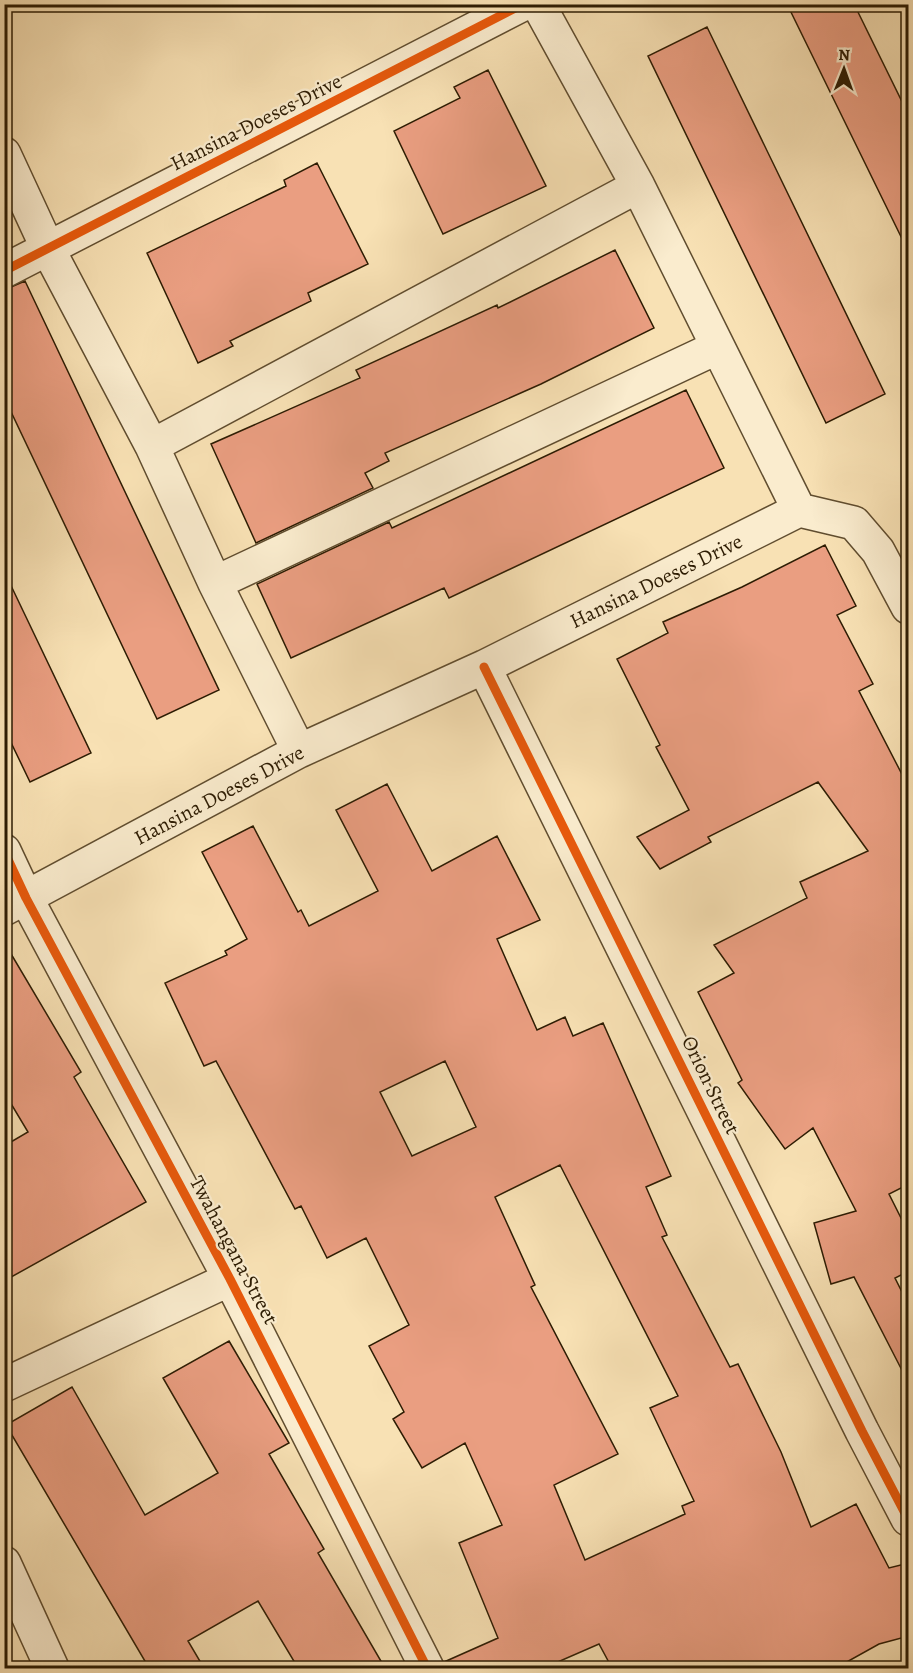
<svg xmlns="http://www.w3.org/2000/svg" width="913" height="1673" viewBox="0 0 913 1673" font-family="Alegreya,serif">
  <rect width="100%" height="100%" fill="#f8e1b4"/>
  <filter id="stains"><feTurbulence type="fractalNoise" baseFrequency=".00333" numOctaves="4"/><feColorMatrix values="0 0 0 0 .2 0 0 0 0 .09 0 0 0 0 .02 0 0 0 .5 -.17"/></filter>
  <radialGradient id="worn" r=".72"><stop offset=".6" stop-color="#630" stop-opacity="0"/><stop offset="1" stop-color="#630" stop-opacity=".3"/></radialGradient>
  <!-- building -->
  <path fill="#ea9e81" stroke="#2d1c03" stroke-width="1.5" fill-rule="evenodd" d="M 787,4 L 854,4 L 909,116 L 909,253 Z
    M 707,27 L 885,394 L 826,423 L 648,56 Z
    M 488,70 L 546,186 L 443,234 L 394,131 L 460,98 L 454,87 Z
    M 317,163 L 368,264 L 308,293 L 311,301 L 230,341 L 233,346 L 198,363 L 147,253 L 286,186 L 284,180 Z
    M 615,250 L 654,328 L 541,384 L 385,453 L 389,461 L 365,473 L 373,488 L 256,543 L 211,444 L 360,378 L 356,370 L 497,305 L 498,308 Z
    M 25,281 L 219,690 L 157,719 L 4,397 L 4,290 Z
    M 686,390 L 724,468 L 449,598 L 444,588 L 291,658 L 257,584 L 389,522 L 392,528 Z
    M 825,545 L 856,606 L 837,615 L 873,684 L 859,691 L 909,788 L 909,1184 L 889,1194 L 909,1234 L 909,1271 L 895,1278 L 909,1306 L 909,1384 L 854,1277 L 831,1284 L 814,1223 L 856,1211 L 813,1128 L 785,1149 L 738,1083 L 742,1080 L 698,992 L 734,973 L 714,945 L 807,898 L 800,882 L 868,851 L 818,782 L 708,837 L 711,842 L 660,869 L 637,837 L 689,810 L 656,747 L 660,745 L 617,659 L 668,633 L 663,622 L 742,587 Z
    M 4,571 L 91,753 L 30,782 L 4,728 Z
    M 387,784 L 432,871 L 497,836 L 540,920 L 497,939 L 537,1030 L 565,1017 L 573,1036 L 603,1023 L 671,1176 L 646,1187 L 667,1235 L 662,1237 L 730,1367 L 738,1364 L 781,1452 L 811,1527 L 856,1504 L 889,1568 L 909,1563 L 909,1636 L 879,1644 L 836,1668 L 612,1668 L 599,1644 L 544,1668 L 446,1668 L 444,1662 L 498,1638 L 459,1543 L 502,1525 L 465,1443 L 422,1468 L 393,1419 L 404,1412 L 369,1346 L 409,1325 L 366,1238 L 327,1258 L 301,1206 L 295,1209 L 216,1061 L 204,1066 L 165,983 L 227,955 L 225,951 L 247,939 L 202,852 L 253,826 L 298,912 L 301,910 L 309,926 L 378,891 L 336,810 ZM 445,1061 L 476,1127 L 412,1156 L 380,1092 ZM 560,1165 L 678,1396 L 650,1408 L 694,1501 L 682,1506 L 685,1514 L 585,1560 L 554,1485 L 618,1454 L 531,1287 L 535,1285 L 495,1197 Z
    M 4,942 L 81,1072 L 74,1077 L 146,1202 L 4,1281 L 4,1146 L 28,1132 L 4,1092 Z
    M 229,1341 L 289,1443 L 269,1454 L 324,1549 L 318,1553 L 385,1668 L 298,1668 L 258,1601 L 188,1641 L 204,1668 L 149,1668 L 6,1425 L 72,1387 L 145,1515 L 218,1473 L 163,1378 Z"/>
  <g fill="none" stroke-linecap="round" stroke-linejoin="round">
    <defs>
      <path id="minor" d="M 538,4 L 638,186 L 799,510
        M 4,154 L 48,249 L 152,446 L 215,583 L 299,751
        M 4,271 L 523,4
        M 152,446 L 638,186
        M 799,510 L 854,523 L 878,551 L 908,607
        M 215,583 L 718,347
        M 484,667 L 862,1431 L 908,1519
        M 4,851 L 26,898 L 230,1279 L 427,1668
        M 4,909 L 299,751 L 484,667 L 799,510
        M 4,1385 L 230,1279
        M 4,1563 L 52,1668"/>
    </defs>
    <!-- minor casing -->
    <use href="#minor" stroke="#604d2f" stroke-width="36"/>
    <!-- minor -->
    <use href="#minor" stroke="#faecce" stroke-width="33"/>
    <defs>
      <path id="cycleway" d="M 4,271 L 523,4
        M 484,667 L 862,1431 L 908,1519
        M 4,851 L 26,898 L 230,1279 L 427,1668"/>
    </defs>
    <!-- cycleway casing -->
    <use href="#cycleway" stroke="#faecce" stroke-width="13"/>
    <!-- cycleway -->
    <use href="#cycleway" stroke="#e8590c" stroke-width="9"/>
  </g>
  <g text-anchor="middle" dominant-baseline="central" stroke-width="4.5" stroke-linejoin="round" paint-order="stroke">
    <!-- street labels -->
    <g font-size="21" fill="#2d1c03" stroke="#faecce">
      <text transform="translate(256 122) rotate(-27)">Hansina Doeses Drive</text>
      <text transform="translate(656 581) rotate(-26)">Hansina Doeses Drive</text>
      <text transform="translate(219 795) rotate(-28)">Hansina Doeses Drive</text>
      <text transform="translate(711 1085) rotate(64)">Orion Street</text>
      <text transform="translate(234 1250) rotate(62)">Twahangana Street</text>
    </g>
  </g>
  <!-- margin -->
  <rect width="913" height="1673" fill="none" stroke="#f8e1b4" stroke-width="24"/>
  <rect x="6" y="6" width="901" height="1661" fill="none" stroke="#2d1c03" stroke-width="3"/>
  <rect x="12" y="12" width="889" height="1649" fill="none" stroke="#2d1c03" stroke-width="1.5"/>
  <!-- north arrow -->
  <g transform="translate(844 69) rotate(1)" stroke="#faecce" stroke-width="4.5" paint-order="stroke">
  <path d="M0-4.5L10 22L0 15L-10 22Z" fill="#2d1c03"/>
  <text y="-9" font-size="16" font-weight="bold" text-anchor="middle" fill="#2d1c03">N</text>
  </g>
  <rect width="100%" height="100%" filter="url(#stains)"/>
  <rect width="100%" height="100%" fill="url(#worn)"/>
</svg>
